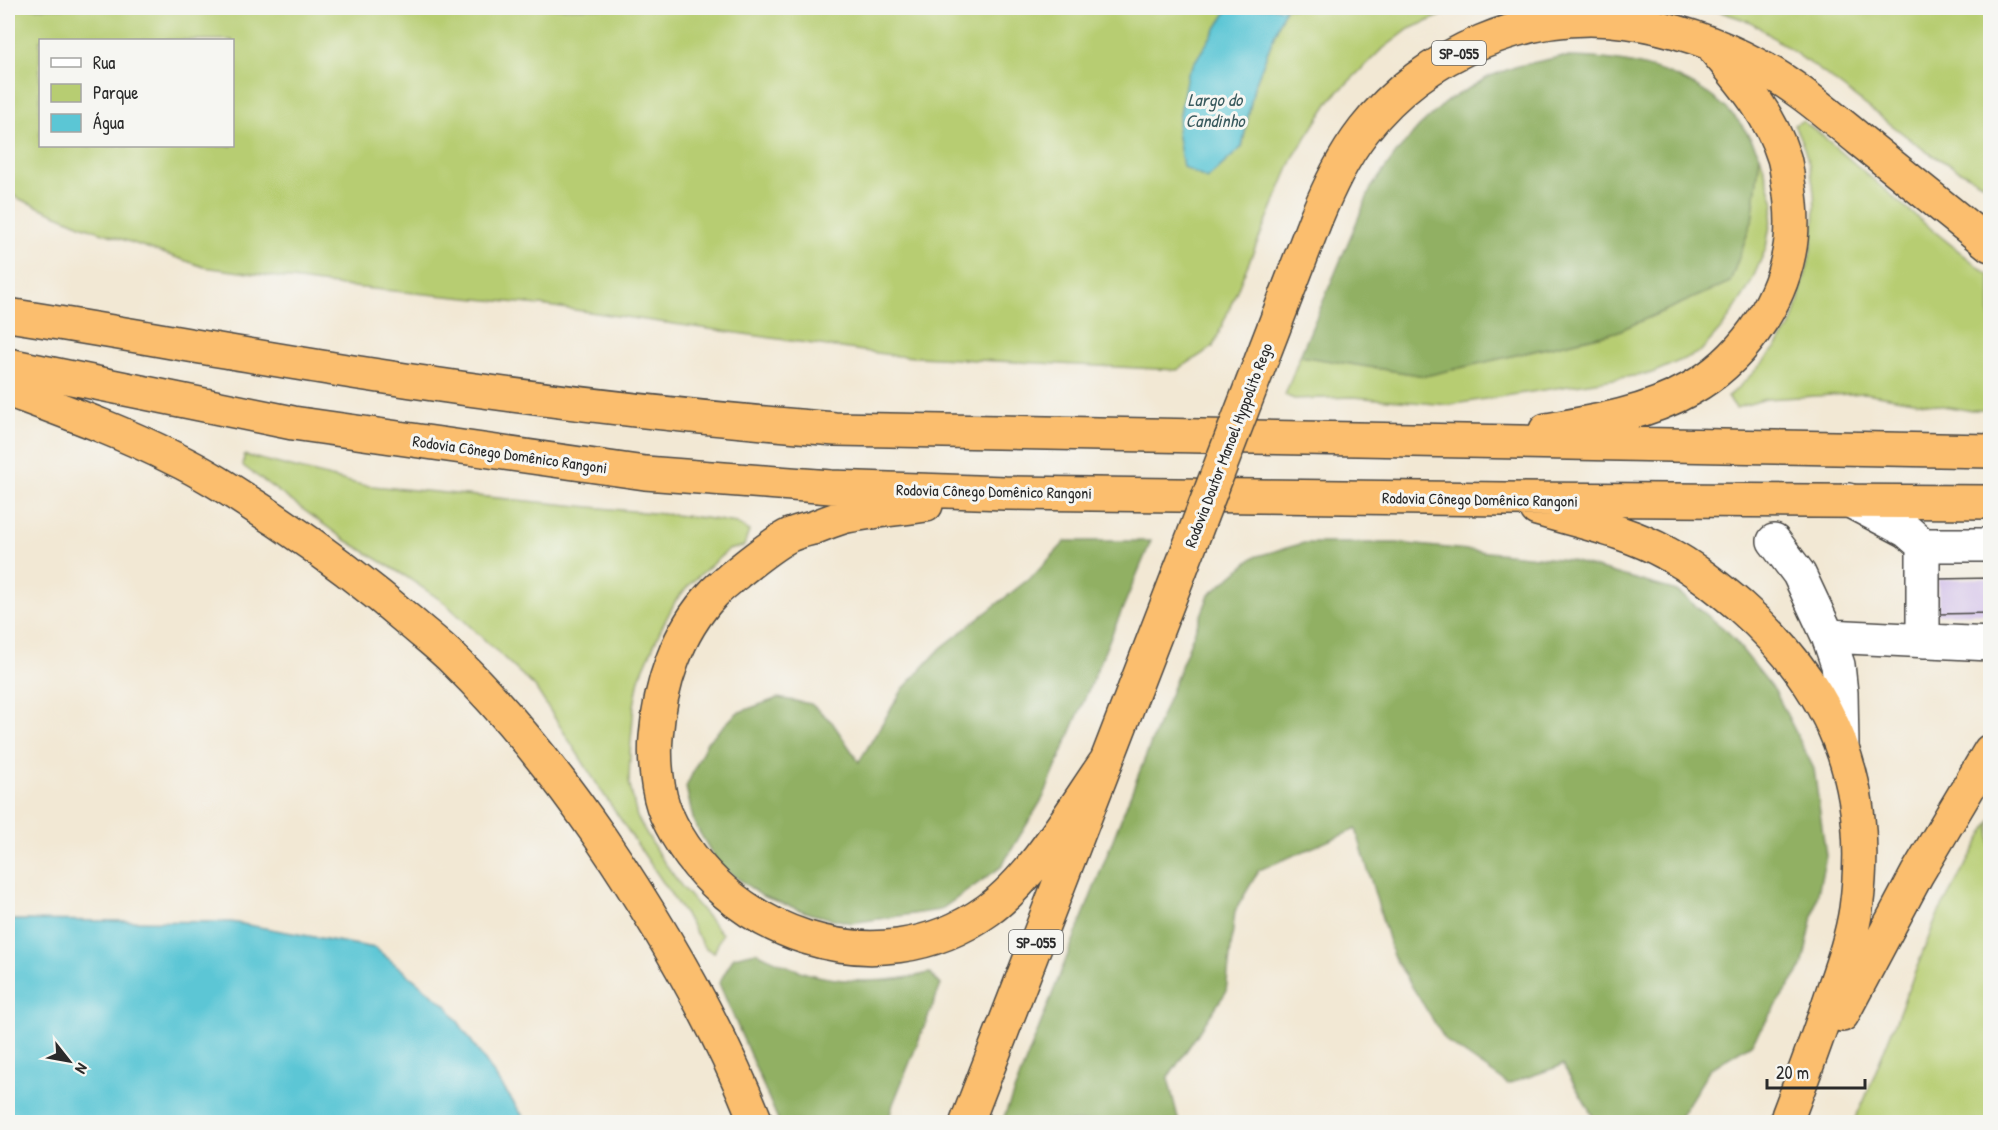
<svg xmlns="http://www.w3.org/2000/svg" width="1998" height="1130" viewBox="0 0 1998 1130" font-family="'Patrick Hand',sans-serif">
  <rect width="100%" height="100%" fill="#f6f6f2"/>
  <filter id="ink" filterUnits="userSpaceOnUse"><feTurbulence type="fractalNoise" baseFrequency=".0167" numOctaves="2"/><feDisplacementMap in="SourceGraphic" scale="12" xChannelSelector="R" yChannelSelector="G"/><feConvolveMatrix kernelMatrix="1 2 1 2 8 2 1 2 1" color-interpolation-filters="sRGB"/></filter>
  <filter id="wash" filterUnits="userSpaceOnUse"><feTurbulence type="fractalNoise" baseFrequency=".008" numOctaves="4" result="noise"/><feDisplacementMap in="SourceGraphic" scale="24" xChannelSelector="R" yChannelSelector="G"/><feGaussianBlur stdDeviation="1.35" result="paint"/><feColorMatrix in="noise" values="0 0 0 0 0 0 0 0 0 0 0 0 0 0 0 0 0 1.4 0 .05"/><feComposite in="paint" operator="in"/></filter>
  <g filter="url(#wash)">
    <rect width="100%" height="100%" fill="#f2e8d4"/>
    <!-- green -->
    <path fill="#b7cd72" stroke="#717c4e" stroke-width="1.5" fill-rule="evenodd" d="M 8,8 L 1229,8 L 1225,15 L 1242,147 L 1254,87 L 1285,8 L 1459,8 L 1409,29 L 1380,51 L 1331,99 L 1294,156 L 1213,347 L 1177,370 L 898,356 L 540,305 L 342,286 L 204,267 L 83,226 L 8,194 ZM 40,40 L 232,40 L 232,146 L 40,146 Z
      M 1709,8 L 1990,8 L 1990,188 L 1927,152 L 1825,74 L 1751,22 Z
      M 1802,121 L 1818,132 L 1919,219 L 1990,276 L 1990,410 L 1967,410 L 1865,393 L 1766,399 L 1736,408 L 1728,397 C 1750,377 1776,351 1791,325 C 1796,315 1798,301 1801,290 C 1819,231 1822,180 1794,125 Z
      M 1760,155 L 1774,203 L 1766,248 L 1749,287 L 1725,324 L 1700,352 L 1652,373 L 1448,405 L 1353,397 L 1294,399 L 1285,395 L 1300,356 L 1425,376 L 1616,332 L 1730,282 L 1752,221 Z
      M 244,455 L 362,485 L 705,518 L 736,523 L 749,531 L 744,546 L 728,550 L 692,582 L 676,600 L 660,631 L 639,679 L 634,706 L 630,752 L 629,782 L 637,817 L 659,855 L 682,887 L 722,934 L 714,953 L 704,947 L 689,921 L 602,792 L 535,687 L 445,603 L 405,576 L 344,539 L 243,466 Z
      M 1990,822 L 1990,1122 L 1853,1122 L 1864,1101 L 1938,914 Z"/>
    <!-- forest -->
    <path fill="#91b064" stroke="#5e6e48" stroke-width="1.5" d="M 1559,57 C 1621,56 1690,69 1735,117 C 1745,128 1753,142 1760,155 L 1752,221 L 1730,282 L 1616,332 L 1425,376 L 1300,356 L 1371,188 L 1398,151 L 1419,127 L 1447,101 L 1490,76 L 1518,66 Z
      M 1066,541 L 1151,541 L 1043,798 L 1001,867 L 940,910 L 851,923 L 811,914 L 762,896 L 718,864 L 694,823 L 686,787 L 707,742 L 737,713 L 778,698 L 811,704 L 832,722 L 859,762 L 903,689 L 941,648 L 1035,574 Z
      M 1304,543 L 1397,543 L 1568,560 L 1677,591 L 1728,632 L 1775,691 L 1814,769 L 1826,856 L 1802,967 L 1751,1044 L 1710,1069 L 1677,1122 L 1596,1122 L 1563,1065 L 1508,1084 L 1446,1041 L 1393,956 L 1356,829 L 1259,870 L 1235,911 L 1226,992 L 1168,1078 L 1179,1122 L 1002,1122 L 1209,595 L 1254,557 Z
      M 756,952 C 774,960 794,970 813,975 C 851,984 892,982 930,973 L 941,985 L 893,1104 L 888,1122 L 779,1122 L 719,983 L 734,957 Z"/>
    <!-- water -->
    <path fill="#5bc6d5" stroke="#437880" stroke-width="1.5" d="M 1229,8 L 1285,8 L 1254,87 L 1242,147 L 1207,179 L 1183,167 L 1177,131 L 1187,74 Z
      M 8,920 L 231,922 L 375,948 L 448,1007 L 527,1122 L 8,1122 Z"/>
    <g id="blocks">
      <!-- building -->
      <path fill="#c5abe6" d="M 1990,578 L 1990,613 L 1938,614 L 1938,579 Z"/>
    </g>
  </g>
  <g filter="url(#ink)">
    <use href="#blocks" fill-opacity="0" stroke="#494744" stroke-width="1.5"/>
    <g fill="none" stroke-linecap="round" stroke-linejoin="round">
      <defs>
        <path id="minor" d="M 1848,500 L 1907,531 L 1923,545 L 1990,545
          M 1774,541 L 1799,574 L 1828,636 L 1838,665 L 1841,693 L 1842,745
          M 1923,545 L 1923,641
          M 1828,636 L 1990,644"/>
        <path id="highway" d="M 1316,218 C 1329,187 1343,157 1364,130 C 1424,53 1530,7 1629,22 C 1673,28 1718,44 1757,65 C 1795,85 1827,113 1860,140 C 1903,175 1947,210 1990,245
          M 8,315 C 106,330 204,348 303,364 C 479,393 657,415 835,429 L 1990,451
          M 8,365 L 293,423 L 645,473 L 831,487 L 1005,493 L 1504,499 L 1990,502
          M 8,390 C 64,411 120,431 173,458 C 209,475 242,498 276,520 C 324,552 370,587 414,625 C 428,637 442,648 455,661 C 509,714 557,775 600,837 C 661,927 716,1021 756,1122
          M 1546,430 C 1594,422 1646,414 1690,389 C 1739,362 1778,309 1789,253 C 1794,229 1792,204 1788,181 C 1787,173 1786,165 1784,158 C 1771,116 1744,84 1716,51
          M 926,505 C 899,509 870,511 843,517 C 833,520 823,524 813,528 C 805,530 796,532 788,536 C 770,546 753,560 737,573 C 729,580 720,586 713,594 C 677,632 660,685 656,737 C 654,760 657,793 666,814 C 721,935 877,990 988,910 C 1034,877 1072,810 1105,763
          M 1537,509 C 1580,522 1627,531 1666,553 C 1693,567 1717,587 1740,606 C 1834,688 1873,785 1856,909 C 1852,936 1843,962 1834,988 C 1820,1031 1804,1074 1788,1116
          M 1842,1015 L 1917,874 L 1990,751
          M 967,1122 L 1180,571"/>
      </defs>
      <!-- minor casing -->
      <use href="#minor" stroke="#494744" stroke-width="36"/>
      <!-- highway casing -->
      <use href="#highway" stroke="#494744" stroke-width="36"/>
      <!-- minor -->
      <use href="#minor" stroke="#fff" stroke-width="33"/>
      <!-- highway -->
      <use href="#highway" stroke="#fbbe6e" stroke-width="33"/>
      <defs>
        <path id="highway-bridge" d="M 1180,571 L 1316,218"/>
      </defs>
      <!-- highway-bridge casing -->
      <use href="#highway-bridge" stroke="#494744" stroke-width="36" stroke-linecap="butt"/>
      <!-- highway-bridge -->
      <use href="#highway-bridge" stroke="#fbbe6e" stroke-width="33"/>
    </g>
  </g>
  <g text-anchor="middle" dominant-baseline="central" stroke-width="6" stroke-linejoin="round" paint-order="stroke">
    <!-- shield labels -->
    <g fill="#f6f6f2" stroke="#686867" stroke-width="1.5">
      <rect x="1432" y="41" width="54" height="24" rx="4.5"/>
      <rect x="1009" y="930" width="54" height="24" rx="4.5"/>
    </g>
    <g font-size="15" font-weight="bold" fill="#2b2b2b">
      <text x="1459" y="53">SP-055</text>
      <text x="1036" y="942">SP-055</text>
    </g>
    <!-- street labels -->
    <g font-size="16" fill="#2b2b2b" stroke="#f6f6f2">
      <text transform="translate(1228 445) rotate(-69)">Rodovia Doutor Manoel Hyppolito Rego</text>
      <text transform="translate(510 454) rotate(8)">Rodovia Cônego Domênico Rangoni</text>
      <text transform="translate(994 491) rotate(1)">Rodovia Cônego Domênico Rangoni</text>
      <text transform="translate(1480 499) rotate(1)">Rodovia Cônego Domênico Rangoni</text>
    </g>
    <!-- water labels -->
    <g font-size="18" font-style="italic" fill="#395a5e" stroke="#f6f6f2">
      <text x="1215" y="99">Largo do<tspan x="1215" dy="21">Candinho</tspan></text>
    </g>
  </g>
  <!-- margin -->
  <rect width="1998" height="1130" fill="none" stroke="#f6f6f2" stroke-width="30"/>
  <!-- legend -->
  <rect x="39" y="39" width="195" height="108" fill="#f6f6f2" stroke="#a5a5a2" stroke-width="1.5"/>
  <rect x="51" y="58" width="30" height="9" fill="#ffffff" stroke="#a5a5a2" stroke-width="1.5"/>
  <text x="93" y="69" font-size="18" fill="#2b2b2b">Rua</text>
  <rect x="51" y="84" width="30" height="18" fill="#b7cd72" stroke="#a5a5a2" stroke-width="1.5"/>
  <text x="93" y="99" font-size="18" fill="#2b2b2b">Parque</text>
  <rect x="51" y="114" width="30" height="18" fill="#5bc6d5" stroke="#a5a5a2" stroke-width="1.5"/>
  <text x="93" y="129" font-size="18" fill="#2b2b2b">Água</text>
  <!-- north arrow -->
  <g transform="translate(69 1061) rotate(121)" stroke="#f6f6f2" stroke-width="4.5" paint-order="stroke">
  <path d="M0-4.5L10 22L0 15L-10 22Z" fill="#2b2b2b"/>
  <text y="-9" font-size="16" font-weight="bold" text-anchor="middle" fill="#2b2b2b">N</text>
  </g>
  <!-- scale -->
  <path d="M1767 1079v9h98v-9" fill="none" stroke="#2b2b2b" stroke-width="3"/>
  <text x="1776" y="1079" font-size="18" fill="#2b2b2b" stroke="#f6f6f2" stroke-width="4.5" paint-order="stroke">20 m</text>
</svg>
